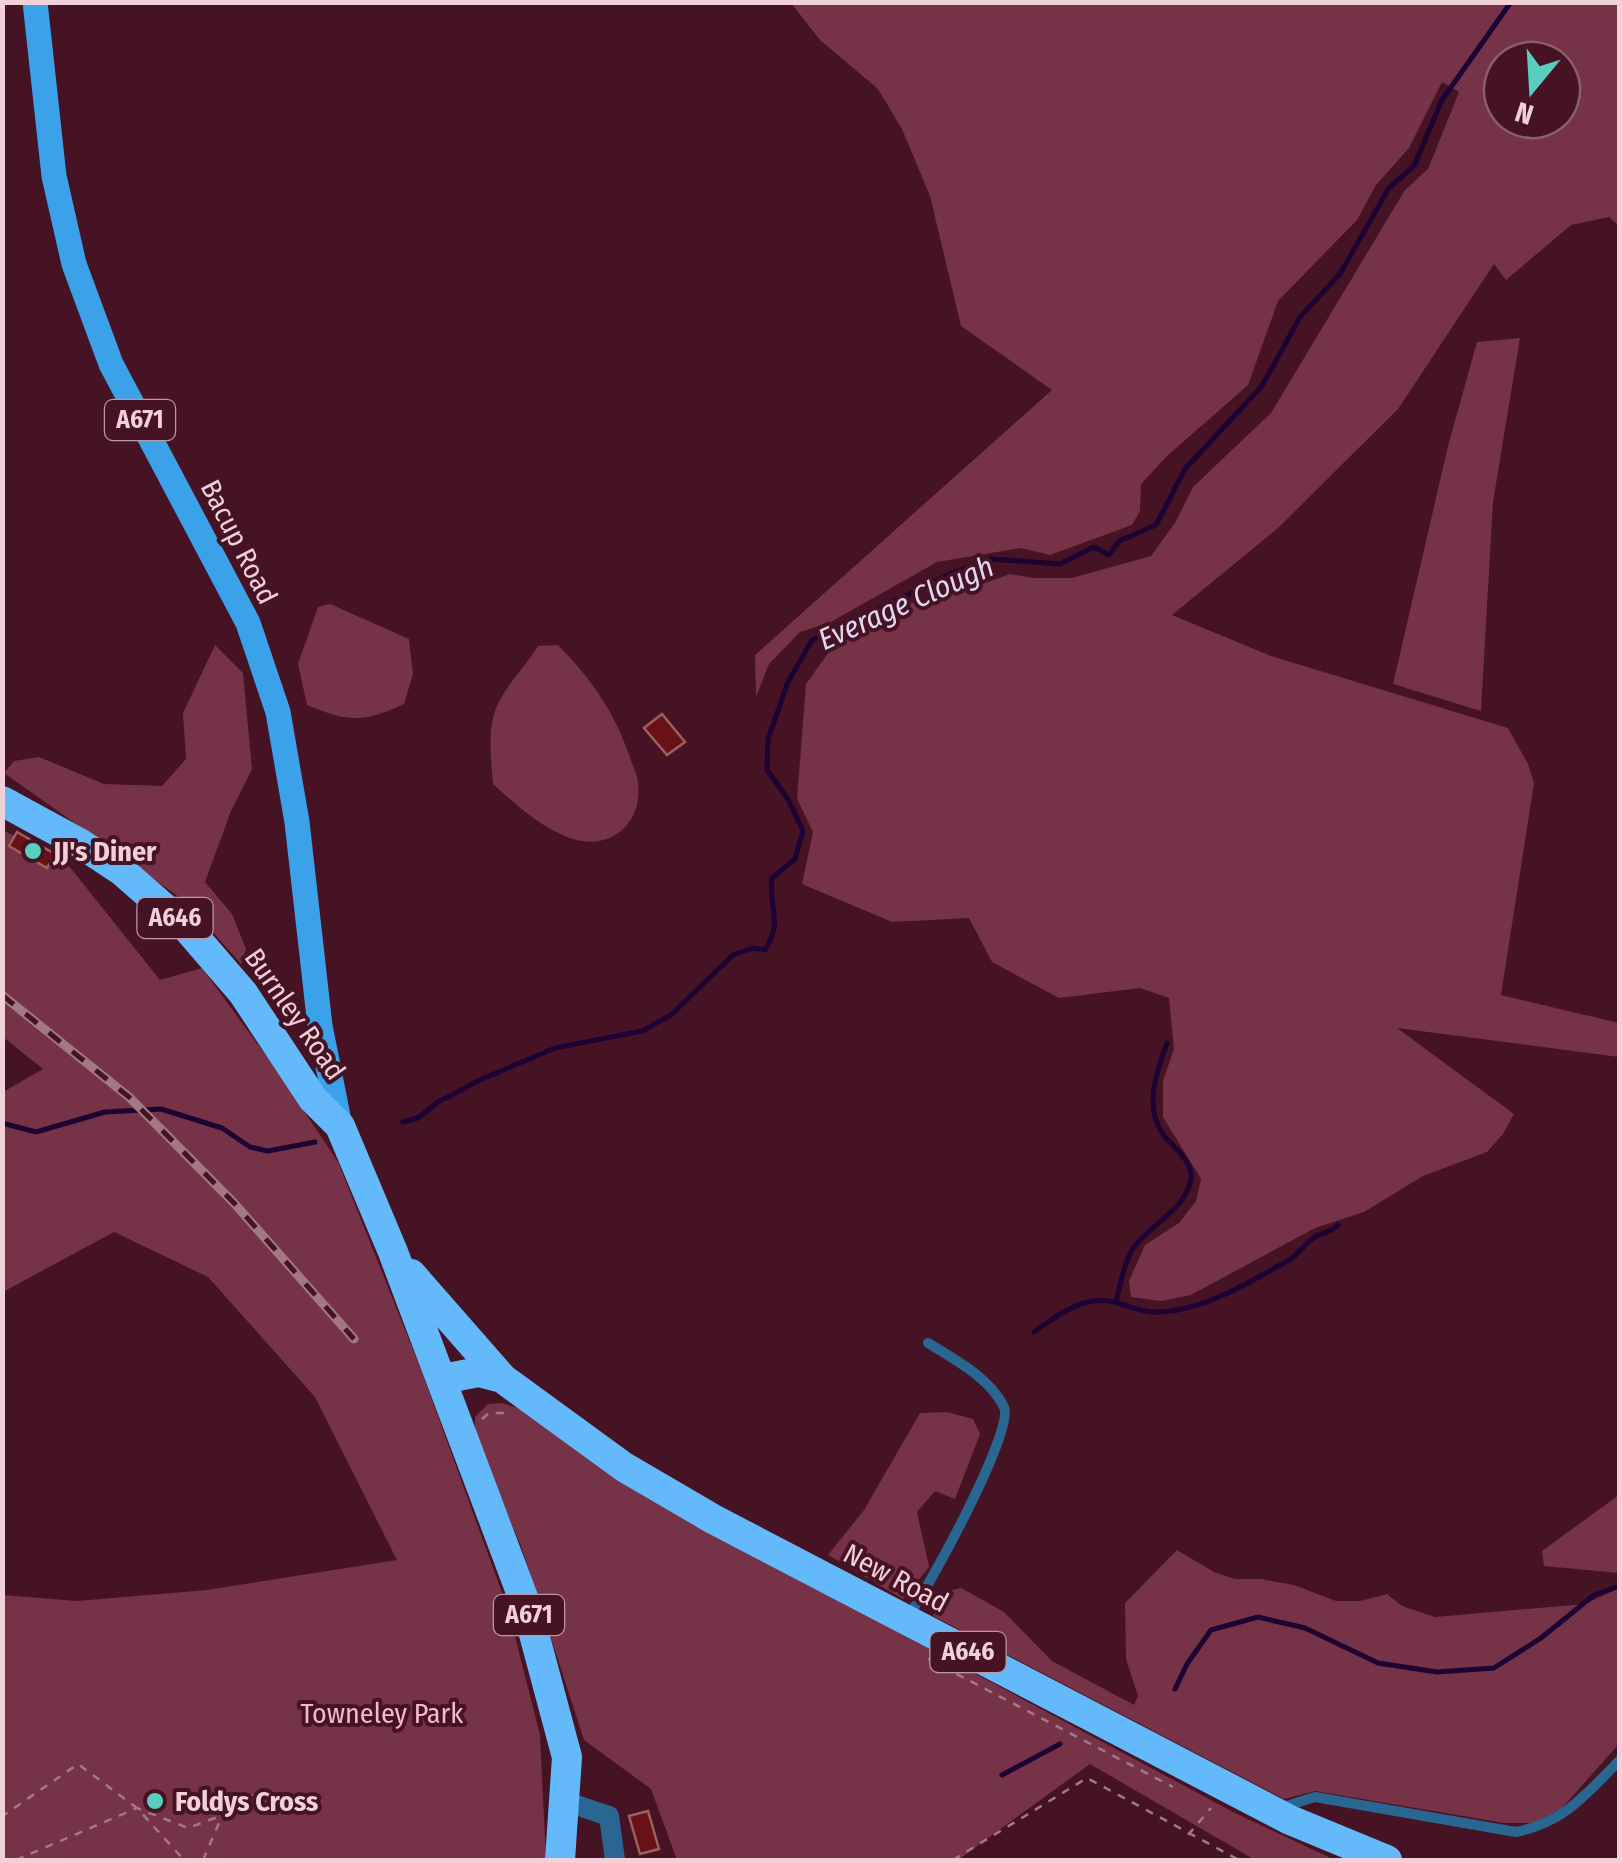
<svg xmlns="http://www.w3.org/2000/svg" width="1622" height="1863" viewBox="0 0 1622 1863" font-family="'Fira Sans Condensed',sans-serif">
  <rect width="100%" height="100%" fill="#451323"/>
  <!-- green -->
  <path fill="#763246" fill-rule="evenodd" d="M 791,3 L 1619,3 L 1619,226 L 1609,217 L 1571,225 L 1506,280 L 1494,264 L 1398,409 L 1278,528 L 1172,615 L 1271,656 L 1508,728 L 1528,764 L 1534,783 L 1501,995 L 1619,1023 L 1619,1057 L 1397,1028 L 1514,1114 L 1503,1134 L 1487,1152 L 1423,1176 L 1364,1212 L 1315,1228 L 1191,1295 L 1161,1301 L 1131,1297 L 1129,1281 L 1145,1245 L 1179,1223 L 1196,1201 L 1201,1179 L 1163,1117 L 1163,1081 L 1174,1049 L 1169,998 L 1140,988 L 1059,998 L 992,962 L 969,918 L 892,922 L 802,884 L 813,832 L 797,799 L 806,684 L 836,642 L 887,611 L 935,595 L 949,580 L 976,586 L 1010,574 L 1033,578 L 1072,578 L 1151,556 L 1175,523 L 1193,487 L 1271,413 L 1405,190 L 1428,169 L 1459,92 L 1442,82 L 1409,148 L 1376,185 L 1357,220 L 1278,301 L 1248,385 L 1166,457 L 1141,484 L 1140,511 L 1132,525 L 1050,555 L 1021,548 L 937,562 L 829,623 L 800,632 L 769,664 L 756,697 L 755,655 L 1052,390 L 961,326 L 930,196 L 902,129 L 878,89 L 820,40 ZM 1502,60 L 1562,60 L 1562,120 L 1502,120 Z
    M 1520,338 L 1493,502 L 1481,711 L 1393,684 L 1448,446 L 1477,342 Z
    M 330,604 L 409,639 L 413,674 L 404,704 C 364,723 347,722 307,705 L 298,664 L 318,607 Z
    M 215,645 L 243,673 L 252,769 L 231,811 L 205,882 L 232,914 L 246,949 L 241,964 L 186,902 L 4,773 L 14,761 L 39,757 L 104,784 L 162,786 L 186,759 L 183,713 Z
    M 558,645 C 590,678 614,710 629,755 C 632,764 638,775 638,784 C 640,800 636,816 625,827 C 584,868 525,813 493,784 C 491,758 486,721 501,698 C 511,680 527,664 538,646 Z
    M 3,830 L 69,866 L 160,980 L 202,968 L 280,1075 L 338,1162 L 420,1367 L 508,1609 L 540,1735 L 546,1860 L 3,1860 L 3,1595 L 77,1601 L 207,1590 L 397,1560 L 315,1397 L 208,1277 L 114,1232 L 3,1292 L 3,1092 L 43,1069 L 3,1037 Z
    M 502,1403 L 521,1409 L 864,1614 L 1235,1813 L 1335,1860 L 1255,1860 L 1090,1764 L 958,1860 L 677,1860 L 651,1789 L 584,1740 L 521,1546 L 475,1438 L 475,1417 L 488,1404 Z
    M 947,1412 L 973,1419 L 980,1434 L 955,1499 L 935,1491 L 917,1512 L 929,1567 L 903,1599 L 828,1555 L 864,1510 L 920,1413 Z
    M 1619,1495 L 1619,1573 L 1544,1566 L 1542,1551 Z
    M 1177,1550 L 1214,1572 L 1235,1579 L 1261,1579 L 1294,1585 L 1336,1601 L 1360,1601 L 1387,1594 L 1402,1606 L 1435,1617 L 1585,1604 L 1619,1588 L 1619,1744 L 1562,1808 L 1535,1823 L 1504,1823 L 1315,1791 L 1284,1799 L 933,1616 L 936,1603 L 944,1592 L 961,1588 L 1004,1612 L 1052,1661 L 1134,1705 L 1138,1696 L 1126,1659 L 1125,1603 Z"/>
  <g fill="none" stroke-linecap="round" stroke-linejoin="round">
    <!-- stream -->
    <path stroke="#1c0333" stroke-width="5" d="M 403,1122 L 418,1118 L 438,1102 L 482,1079 L 555,1048 L 642,1031 L 671,1015 L 733,955 L 753,948 L 765,950 C 784,919 768,910 772,878 L 795,859 L 803,831 L 788,799 L 767,770 L 768,739 L 788,682 L 812,640 L 955,572 L 991,559 L 1060,564 L 1094,547 L 1109,555 L 1119,541 L 1156,525 L 1185,469 L 1262,386 L 1300,317 L 1340,274 L 1389,188 L 1414,166 L 1442,100 L 1511,2
      M 2,1123 L 36,1132 L 105,1112 L 161,1109 L 222,1128 L 250,1147 L 268,1151 L 315,1142
      M 1116,1302 C 1120,1286 1123,1265 1132,1250 C 1147,1226 1188,1209 1191,1178 C 1192,1159 1172,1147 1162,1133 C 1144,1105 1157,1071 1167,1043
      M 1034,1332 C 1060,1314 1085,1293 1118,1303 C 1131,1307 1142,1312 1155,1312 C 1203,1312 1249,1282 1289,1260 C 1298,1255 1304,1245 1312,1239 C 1321,1232 1329,1234 1338,1225
      M 1175,1689 L 1187,1664 L 1211,1630 L 1258,1617 L 1305,1628 L 1378,1663 L 1437,1672 L 1494,1668 L 1541,1638 L 1594,1595 L 1620,1586
      M 1002,1775 L 1060,1744"/>
  </g>
  <!-- building -->
  <path fill="#681217" stroke="#9c605d" stroke-width="2.5" d="M 662,714 L 685,742 L 667,755 L 644,728 Z
    M 17,832 L 55,854 L 47,868 L 9,846 Z
    M 648,1811 L 659,1849 L 640,1854 L 629,1816 Z"/>
  <g fill="none" stroke-linecap="round" stroke-linejoin="round">
    <!-- path -->
    <path stroke="#a27984" stroke-width="2.5" stroke-dasharray="8 8" stroke-linecap="butt" d="M 482,1419 L 489,1413 L 507,1413
      M 928,1659 L 1173,1787
      M 2,1812 L 4,1815 L 78,1764 L 137,1808 L 184,1860
      M 1188,1835 L 1211,1808
      M 16,1860 L 137,1808 L 188,1828 L 223,1815 L 253,1795
      M 203,1860 L 222,1816
      M 953,1860 L 1087,1778 L 1239,1860"/>
    <!-- lane -->
    <path stroke="#2a6692" stroke-width="10" d="M 909,1615 C 928,1589 1015,1430 1004,1407 C 990,1378 954,1359 928,1343
      M 1283,1807 L 1315,1797 L 1516,1832 C 1565,1822 1586,1794 1620,1760"/>
    <!-- street -->
    <path stroke="#2a6692" stroke-width="20" d="M 564,1801 L 609,1816 L 615,1860"/>
    <!-- primary -->
    <path stroke="#3ba2ea" stroke-width="25" d="M 35,2 L 54,176 L 74,264 L 111,364 L 248,623 L 278,712 L 297,822 L 320,1026 L 340,1126"/>
    <!-- highway -->
    <path stroke="#64b9fa" stroke-width="30" d="M 2,801 L 81,844 L 122,871 L 187,928 L 243,993 L 313,1099 L 340,1126 L 393,1252 L 527,1608 L 567,1757 L 560,1860
      M 411,1274 L 502,1378
      M 442,1379 L 479,1372 L 502,1378 L 624,1467 L 713,1519 L 1290,1820 L 1387,1860"/>
    <defs>
      <path id="rail" d="M 2,995 L 129,1097 L 234,1203 L 354,1339"/>
    </defs>
    <!-- rail casing -->
    <use href="#rail" stroke="#a27883" stroke-width="9"/>
    <!-- rail -->
    <use href="#rail" stroke="#451323" stroke-width="5" stroke-dasharray="15" stroke-linecap="butt"/>
  </g>
  <!-- markers -->
  <g fill="#59cebf" stroke="#451323" stroke-width="4">
    <circle cx="33" cy="851" r="10"/>
    <circle cx="155" cy="1801" r="10"/>
  </g>
  <g text-anchor="middle" dominant-baseline="central" stroke-width="8" stroke-linejoin="round" paint-order="stroke">
    <!-- shield labels -->
    <g fill="#451323" stroke="#be97a1" stroke-width="2.5">
      <rect x="105" y="400" width="70" height="40" rx="8"/>
      <rect x="137.5" y="898" width="75" height="40" rx="8"/>
      <rect x="494" y="1595" width="70" height="40" rx="8"/>
      <rect x="930.5" y="1632" width="75" height="40" rx="8"/>
    </g>
    <g font-size="25" font-weight="bold" fill="#f2d0d7">
      <text x="140" y="420">A671</text>
      <text x="175" y="918">A646</text>
      <text x="529" y="1615">A671</text>
      <text x="968" y="1652">A646</text>
    </g>
    <!-- street labels -->
    <g font-size="28" fill="#f2d0d7" stroke="#451323">
      <text transform="translate(239 542) rotate(63)">Bacup Road</text>
      <text transform="translate(295 1014) rotate(55)">Burnley Road</text>
      <text transform="translate(896 1578) rotate(28)">New Road</text>
    </g>
    <!-- poi labels -->
    <g font-size="28" font-weight="bold" fill="#f2d0d7" stroke="#451323" text-anchor="start">
      <text x="53" y="851">JJ's Diner</text>
      <text x="175" y="1801">Foldys Cross</text>
    </g>
    <!-- park labels -->
    <g font-size="28" fill="#f6b9c7" stroke="#451323">
      <text x="382" y="1713">Towneley Park</text>
    </g>
    <!-- water labels -->
    <g font-size="30" font-style="italic" fill="#e1d7f1" stroke="#451323">
      <text transform="translate(906 603) rotate(-24)">Everage Clough</text>
    </g>
  </g>
  <!-- border -->
  <rect width="1622" height="1863" fill="none" stroke="#f2d0d7" stroke-width="10"/>
  <!-- north arrow -->
  <g transform="translate(1532 90) rotate(198)"><circle r="48" fill="#451323" stroke="#8a5f6b" stroke-width="2.5"/>
  <path d="M0-8L18 38L0 25L-18 38Z" fill="#59cebf"/>
  <text y="-15" font-size="28" font-weight="bold" text-anchor="middle" fill="#f2d0d7">N</text>
  </g>
</svg>
